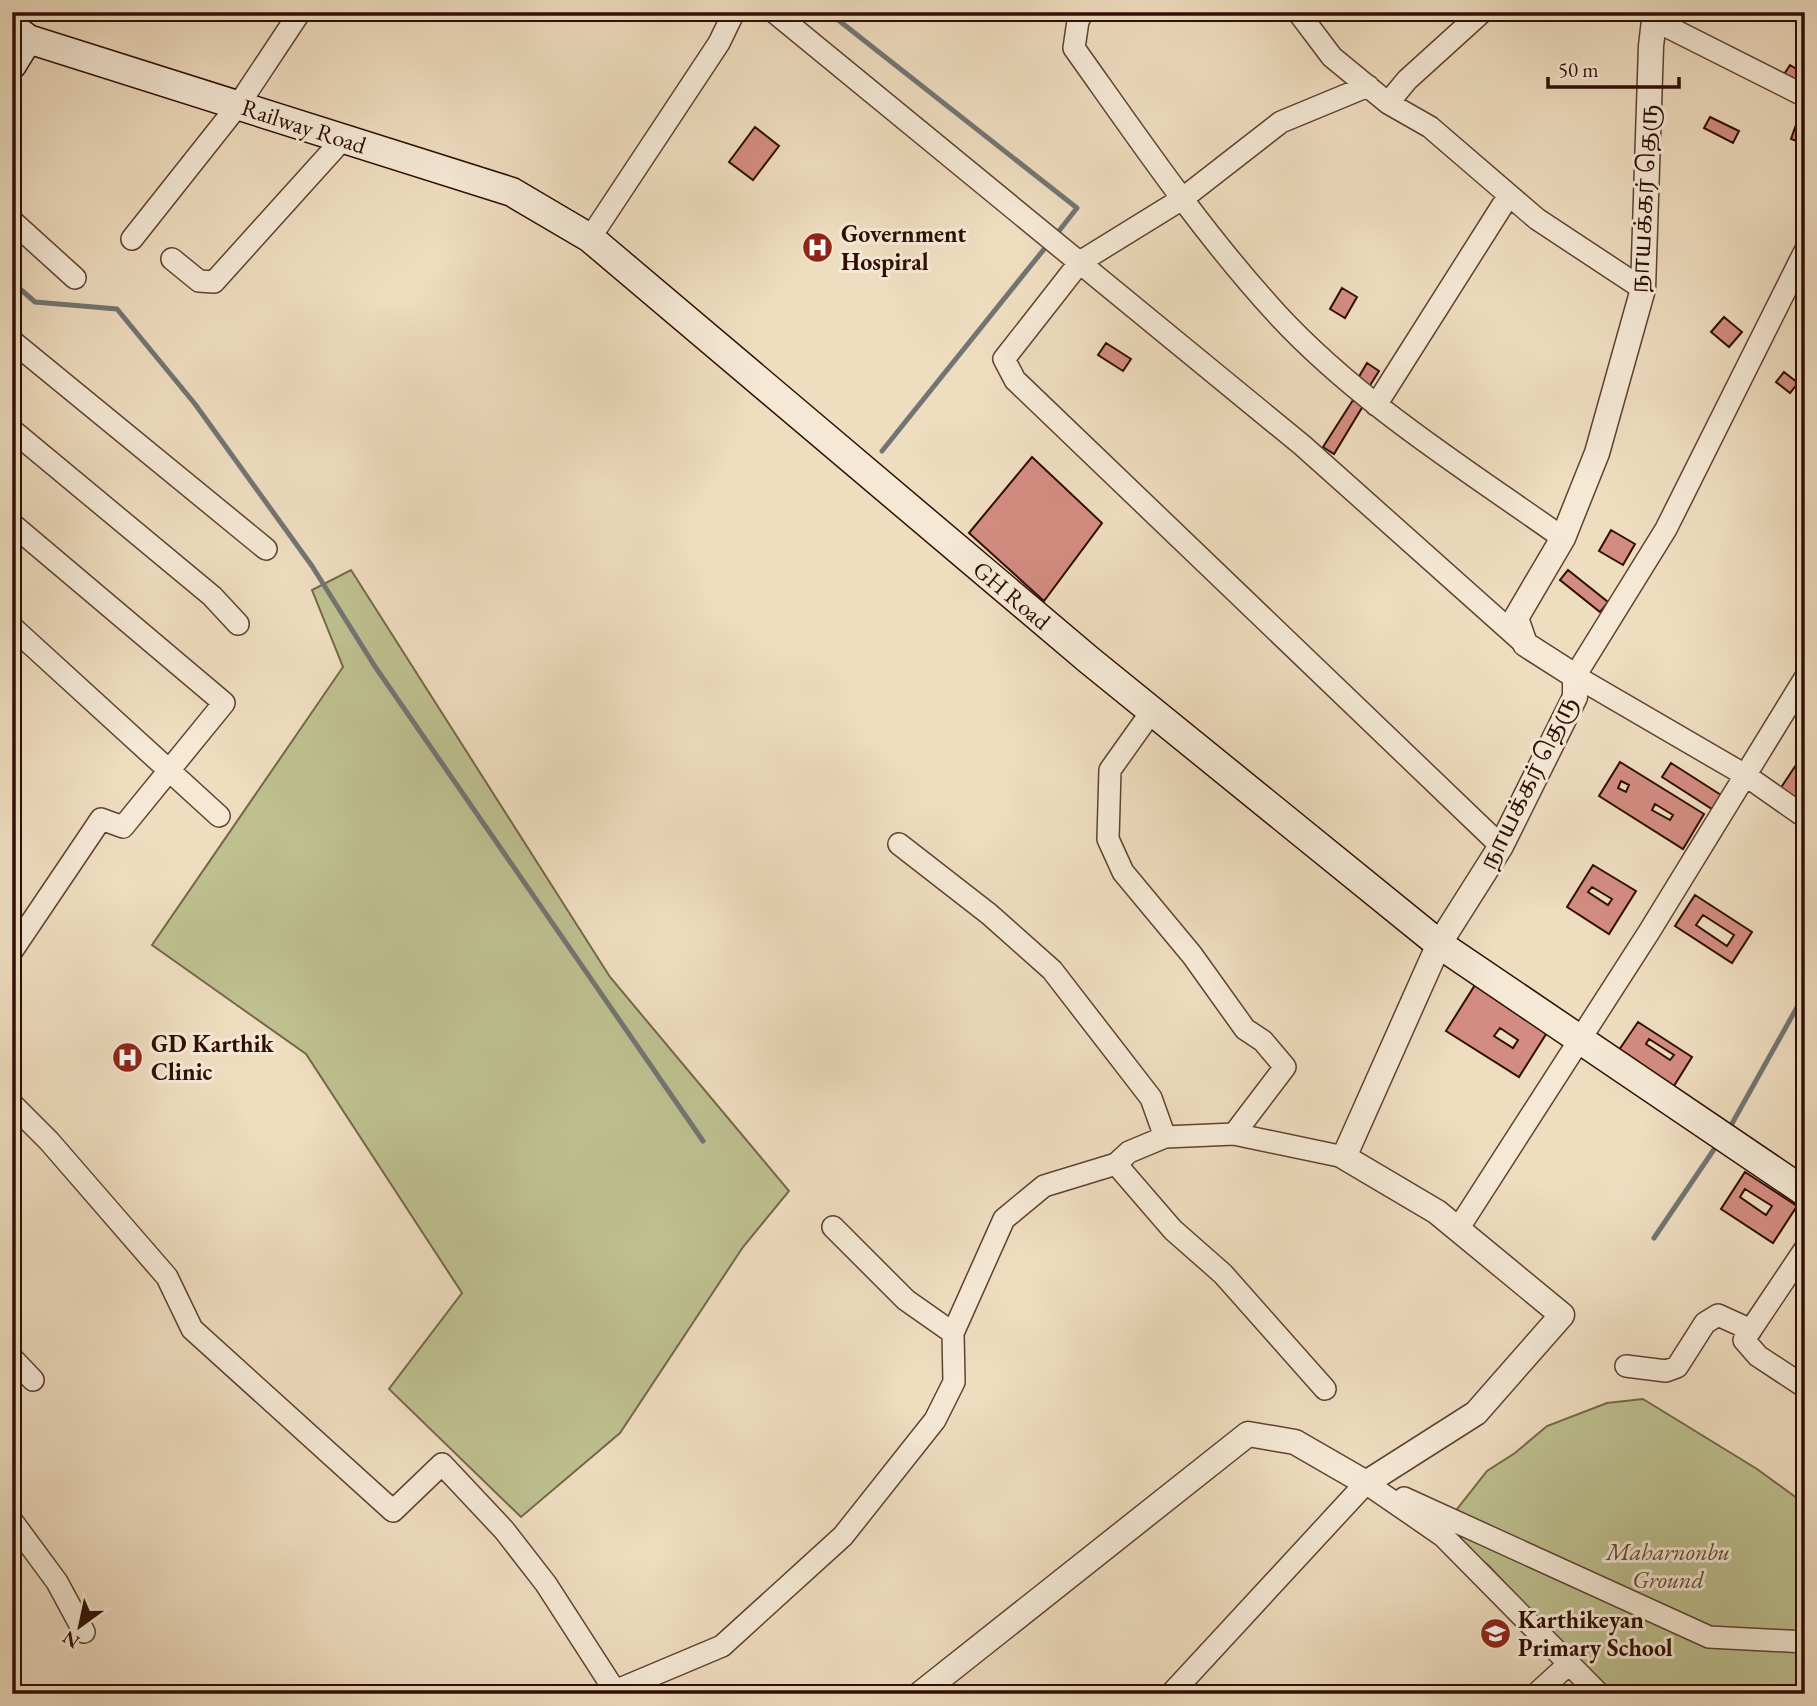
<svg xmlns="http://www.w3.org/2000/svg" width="1817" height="1706" viewBox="0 0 1817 1706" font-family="'EB Garamond','Noto Serif Tamil',serif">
  <rect width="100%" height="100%" fill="#efddc0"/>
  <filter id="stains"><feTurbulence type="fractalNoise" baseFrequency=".00286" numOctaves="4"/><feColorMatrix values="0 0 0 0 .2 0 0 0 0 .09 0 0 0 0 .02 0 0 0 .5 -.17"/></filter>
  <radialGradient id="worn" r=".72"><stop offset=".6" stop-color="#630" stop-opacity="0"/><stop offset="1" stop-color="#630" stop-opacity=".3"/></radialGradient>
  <!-- green -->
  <path fill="#bec090" stroke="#76674a" stroke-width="2" d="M 351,570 L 610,977 L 789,1191 L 743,1247 L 620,1433 L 521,1517 L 389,1389 L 462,1293 L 306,1054 L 152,945 L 343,667 L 312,590 Z
    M 1643,1399 L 1757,1469 L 1805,1504 L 1805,1694 L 1609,1694 L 1489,1566 L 1443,1527 L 1487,1471 L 1515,1453 L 1547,1426 L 1607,1403 Z"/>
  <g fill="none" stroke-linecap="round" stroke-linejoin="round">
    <!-- stream -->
    <path stroke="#727573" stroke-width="5" d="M 828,12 L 1077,208 L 1055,236
      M 12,282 L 35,302 L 117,309 L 195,404 L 312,566 L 374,665 L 703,1141
      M 882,451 L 1049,243
      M 1729,1129 L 1805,993
      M 1654,1238 L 1719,1142"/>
  </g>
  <!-- building -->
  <path fill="#d38c81" stroke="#2f0e03" stroke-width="2" fill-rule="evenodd" d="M 1790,65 L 1805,74 L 1805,93 L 1781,79 Z
    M 1710,117 L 1739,131 L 1733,143 L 1704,128 Z
    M 1797,122 L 1805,125 L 1805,144 L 1791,139 Z
    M 755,127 L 779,146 L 753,180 L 729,162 Z
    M 1342,288 L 1357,297 L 1345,318 L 1330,309 Z
    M 1724,317 L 1742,332 L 1729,347 L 1711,332 Z
    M 1106,343 L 1131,359 L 1123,371 L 1098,355 Z
    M 1367,363 L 1379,371 L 1369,387 L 1357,380 Z
    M 1784,372 L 1798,383 L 1790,393 L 1776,382 Z
    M 1353,400 L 1363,406 L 1334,454 L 1323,447 Z
    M 1032,457 L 1102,523 L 1044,601 L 969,533 Z
    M 1611,530 L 1635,544 L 1623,565 L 1599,551 Z
    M 1568,570 L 1608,602 L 1600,612 L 1560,580 Z
    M 1800,759 L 1805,762 L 1805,781 L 1798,777 L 1796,781 L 1805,787 L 1805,814 L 1776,795 Z
    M 1620,762 L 1704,814 L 1683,849 L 1599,796 ZM 1621,781 L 1629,785 L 1626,792 L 1618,788 ZM 1655,804 L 1673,815 L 1670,820 L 1652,810 Z
    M 1671,763 L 1721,795 L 1712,809 L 1662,777 Z
    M 1593,865 L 1636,891 L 1609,934 L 1567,907 ZM 1592,887 L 1612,899 L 1608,905 L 1588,892 Z
    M 1695,895 L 1752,932 L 1732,963 L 1675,926 ZM 1703,915 L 1734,935 L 1727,946 L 1696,925 Z
    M 1475,985 L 1548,1031 L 1519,1077 L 1446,1031 ZM 1500,1028 L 1518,1040 L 1513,1048 L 1494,1036 Z
    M 1638,1022 L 1692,1057 L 1672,1089 L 1617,1053 ZM 1649,1039 L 1674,1055 L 1670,1060 L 1646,1044 Z
    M 1745,1172 L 1797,1206 L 1773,1243 L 1721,1209 ZM 1745,1189 L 1772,1206 L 1766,1215 L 1740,1197 Z"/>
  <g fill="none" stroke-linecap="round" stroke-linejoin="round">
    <defs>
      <path id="minor" d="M 774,12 L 1302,445 L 1525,644
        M 1083,12 L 1078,21 L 1074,48 C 1138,138 1201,231 1276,313 C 1358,402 1464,468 1563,538
        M 1298,12 L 1332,57 L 1388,103 L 1430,127 L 1537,219 L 1643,289
        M 1654,20 L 1805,96
        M 1368,86 L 1281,122 L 1182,199 L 1080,262 L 1004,359 L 1015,380 L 1501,846
        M 1388,103 L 1407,80 L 1482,12
        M 12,221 L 75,278
        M 590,238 L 719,43 L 734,12
        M 132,239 L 239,104 L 300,12
        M 1805,251 L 1666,529 L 1575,676 L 1745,775 L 1805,817
        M 172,259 L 199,281 L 214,282 L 343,139
        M 12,341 L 266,549
        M 1376,405 L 1509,195
        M 12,430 L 212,596 L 238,624
        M 12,524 L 224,703 L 123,827 L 101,819 L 12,951
        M 12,627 L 219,816
        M 1152,711 L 1110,770 L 1108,839 L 1123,872 L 1192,955 L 1245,1029 L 1263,1041 L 1285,1067 L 1234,1134 L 1344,1157
        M 899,844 L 989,914 L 1052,970 L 1151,1098 L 1165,1137
        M 12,1104 L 49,1141 L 167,1277 L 192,1329 L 393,1511 L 442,1464 L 504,1530 L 546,1584 L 615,1691 L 722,1646 L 843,1536 L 935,1420 L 954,1382 L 953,1333 L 1004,1219 L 1044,1186 L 1116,1164 L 1129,1152 L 1165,1137 L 1234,1134
        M 1116,1164 L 1173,1230 L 1223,1274 L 1325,1389
        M 833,1227 L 906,1300 L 953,1333
        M 1458,1229 L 1649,932 L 1805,678
        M 1805,1249 L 1744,1340 L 1758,1356 L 1805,1387
        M 12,1358 L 33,1380
        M 1626,1366 L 1666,1371 L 1677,1367 L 1705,1323 L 1718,1315 L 1751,1330
        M 1404,1498 L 1709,1637 L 1805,1642
        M 12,1521 L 57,1582 L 84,1632
        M 1171,1694 L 1366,1483 L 1443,1536 L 1599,1694
        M 1536,1694 L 1570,1663"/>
      <path id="tertiary" d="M 920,1694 L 1248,1434 L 1295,1442 L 1366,1483 L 1476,1413 L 1562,1315 L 1437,1212 L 1344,1157 L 1439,944 L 1501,846 L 1575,697 L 1575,676 L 1525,644 L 1516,618 L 1563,538 L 1597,453 L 1643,289 L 1651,46 L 1655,12"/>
      <path id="secondary" d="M 12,27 L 28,39 L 512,192 L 590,238 L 1089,660 L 1439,944 L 1805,1192
        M 12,65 L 28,39"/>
    </defs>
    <!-- minor casing -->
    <use href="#minor" stroke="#5f4232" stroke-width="24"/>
    <!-- tertiary casing -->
    <use href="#tertiary" stroke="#5f4232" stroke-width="27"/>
    <!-- secondary casing -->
    <use href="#secondary" stroke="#2f0e03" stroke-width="31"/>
    <!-- minor -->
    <use href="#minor" stroke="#f5e9d6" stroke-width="21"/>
    <!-- tertiary -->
    <use href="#tertiary" stroke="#f5e9d6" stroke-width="24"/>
    <!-- secondary -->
    <use href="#secondary" stroke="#f5e9d6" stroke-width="28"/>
  </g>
  <!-- icons -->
  <defs>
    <symbol id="hospital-disc" viewBox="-11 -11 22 22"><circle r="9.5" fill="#8f2418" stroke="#f5e9d6"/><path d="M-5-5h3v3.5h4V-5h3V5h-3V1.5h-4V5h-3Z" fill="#fff"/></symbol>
    <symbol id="school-disc" viewBox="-11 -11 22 22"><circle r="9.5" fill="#8f2418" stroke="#f5e9d6"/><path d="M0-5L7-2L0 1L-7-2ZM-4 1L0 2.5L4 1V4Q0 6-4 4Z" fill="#fff"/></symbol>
  </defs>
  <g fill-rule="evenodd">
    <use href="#hospital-disc" x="800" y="230" width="35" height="35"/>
    <use href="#hospital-disc" x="110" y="1040" width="35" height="35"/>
    <use href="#school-disc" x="1478" y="1616" width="35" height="35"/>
  </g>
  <g text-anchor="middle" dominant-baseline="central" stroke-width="6" stroke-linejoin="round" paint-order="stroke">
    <!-- street labels -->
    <g font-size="24" fill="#2f0e03" stroke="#f5e9d6">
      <text transform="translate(304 126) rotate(18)">Railway Road</text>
      <text transform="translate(1644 199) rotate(-87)">நாயக்கர் தெரு</text>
      <text transform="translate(1012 595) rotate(40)">GH Road</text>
      <text transform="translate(1528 783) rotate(-64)">நாயக்கர் தெரு</text>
    </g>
    <!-- poi labels -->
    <g font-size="24" font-weight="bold" fill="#2f0e03" stroke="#f5e9d6" text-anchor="start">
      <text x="841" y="233">Government<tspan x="841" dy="28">Hospiral</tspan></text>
      <text x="151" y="1043">GD Karthik<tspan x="151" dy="28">Clinic</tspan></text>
      <text x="1518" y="1619">Karthikeyan<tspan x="1518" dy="28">Primary School</tspan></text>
    </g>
    <!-- park labels -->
    <g font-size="24" font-style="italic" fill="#614c34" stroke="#f5e9d6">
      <text x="1668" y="1551">Maharnonbu<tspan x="1668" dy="28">Ground</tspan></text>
    </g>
  </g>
  <!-- margin -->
  <rect width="1817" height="1706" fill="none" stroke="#efddc0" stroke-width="42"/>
  <rect x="14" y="14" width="1789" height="1678" fill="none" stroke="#2f0e03" stroke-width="3.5"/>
  <rect x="21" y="21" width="1775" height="1664" fill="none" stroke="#2f0e03" stroke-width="2"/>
  <!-- north arrow -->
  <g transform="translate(80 1626) rotate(213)" stroke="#f5e9d6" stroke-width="5" paint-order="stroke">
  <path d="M0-5L12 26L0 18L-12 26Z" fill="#2f0e03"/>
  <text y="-10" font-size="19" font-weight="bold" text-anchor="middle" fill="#2f0e03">N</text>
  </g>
  <!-- scale -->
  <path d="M1548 77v10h131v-10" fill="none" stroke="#2f0e03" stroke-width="3.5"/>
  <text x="1558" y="77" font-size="21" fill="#2f0e03" stroke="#f5e9d6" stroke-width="5" paint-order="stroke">50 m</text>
  <rect width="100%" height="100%" filter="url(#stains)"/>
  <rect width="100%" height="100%" fill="url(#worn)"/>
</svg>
